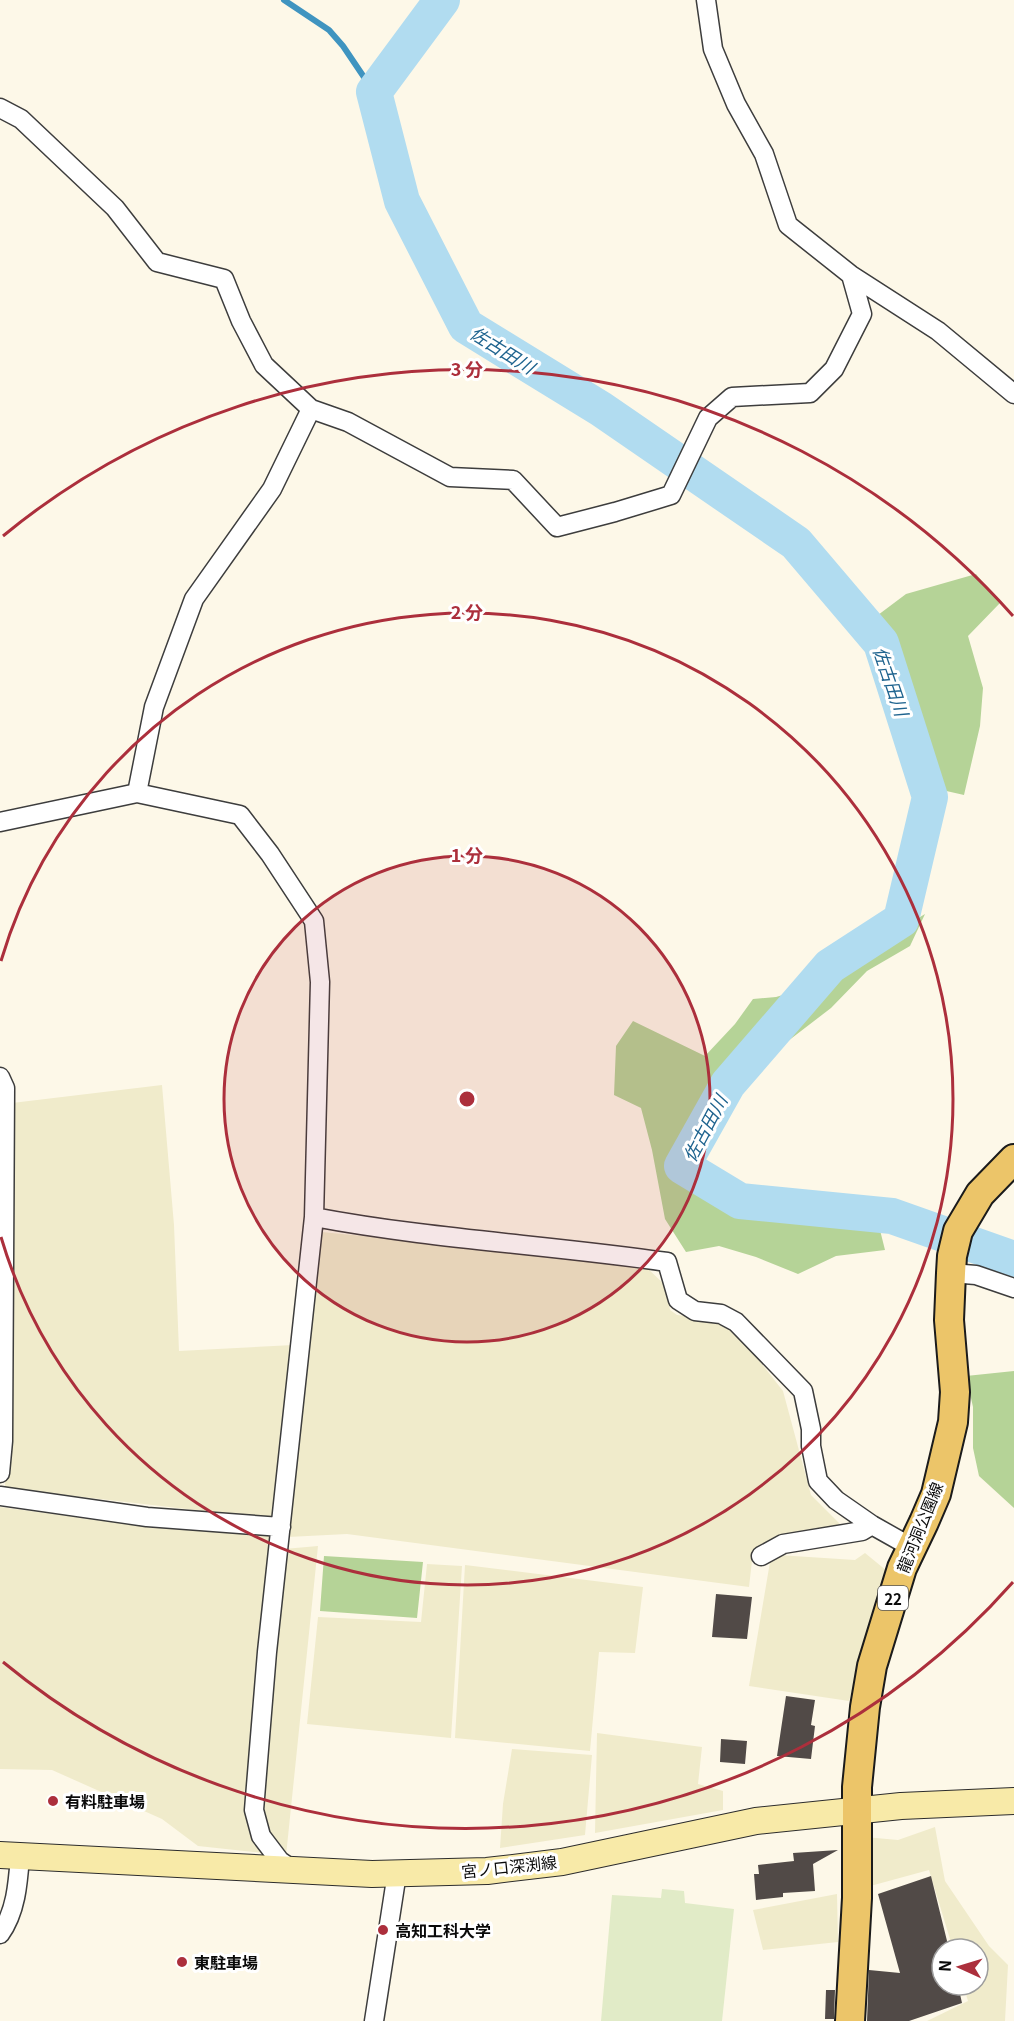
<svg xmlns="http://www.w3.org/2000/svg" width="1014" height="2021" viewBox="0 0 1014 2021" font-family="Georgia,'Noto Sans JP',serif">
  <rect width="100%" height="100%" fill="#fdf8e8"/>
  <!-- farmland -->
  <path fill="#f0ebcb" d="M 162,1085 L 174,1225 L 179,1351 L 293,1345 L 274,1519 L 5,1488 L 12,1103 Z
    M 322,1232 L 643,1264 L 666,1286 L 670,1310 L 677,1315 L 717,1319 L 739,1335 L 783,1391 L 811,1495 L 854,1538 L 783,1534 L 753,1552 L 749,1587 L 347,1534 L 288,1537 Z
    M 0,1507 L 142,1526 L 272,1535 L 245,1814 L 264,1853 L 198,1846 L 162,1819 L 52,1770 L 0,1769 Z
    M 318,1546 L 286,1856 L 268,1834 L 261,1812 L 284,1549 Z
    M 865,1553 L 887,1571 L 849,1701 L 749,1686 L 770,1562 L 778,1555 L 855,1560 Z
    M 427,1564 L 462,1566 L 451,1738 L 307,1724 L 318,1617 L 421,1622 Z
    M 465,1565 L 643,1587 L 635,1653 L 599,1652 L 590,1751 L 455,1738 Z
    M 597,1733 L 702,1747 L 698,1784 L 723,1791 L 723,1810 L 595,1833 Z
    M 512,1749 L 592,1755 L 585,1835 L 500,1848 L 503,1804 Z
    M 935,1827 L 945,1881 L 989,1946 L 1008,1965 L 1005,2021 L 927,2021 L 968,2001 L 963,1985 L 978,1985 L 978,1949 L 953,1949 L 929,1870 L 863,1888 L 865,1837 L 898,1840 Z
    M 837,1894 L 838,1942 L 763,1950 L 753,1910 Z"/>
  <!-- forest -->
  <path fill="#b5d397" d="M 976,574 L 1000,603 L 968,636 L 983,688 L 980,726 L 964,795 L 942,790 L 919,755 L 907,692 L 878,615 L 906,594 Z
    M 925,914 L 910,946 L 867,971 L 831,1008 L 788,1041 L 756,1060 L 721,1102 L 697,1140 L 694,1174 L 725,1194 L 776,1212 L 831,1219 L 862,1214 L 880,1230 L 885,1250 L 836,1256 L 798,1274 L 756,1257 L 719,1246 L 686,1252 L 665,1219 L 652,1150 L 641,1108 L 614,1095 L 616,1046 L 633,1021 L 705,1056 L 735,1024 L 753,999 L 776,997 L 810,987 L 844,968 L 885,938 Z
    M 1014,1371 L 1014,1508 L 979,1476 L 973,1448 L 973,1407 L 966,1376 Z
    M 324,1556 L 423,1562 L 417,1618 L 320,1611 Z"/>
  <!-- pitch -->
  <path fill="#e1ebc7" d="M 662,1889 L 684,1891 L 685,1903 L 734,1909 L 722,2021 L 601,2021 L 612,1895 L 661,1898 Z"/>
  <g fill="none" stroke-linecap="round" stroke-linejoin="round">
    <!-- stream -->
    <path stroke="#3f94c0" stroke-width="6" d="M 284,0 L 329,30 L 343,46 L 374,92"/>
    <!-- river -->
    <path stroke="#b1dcf0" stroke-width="36" d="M 442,0 L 374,92 L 402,201 L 466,326 L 601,409 L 796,543 L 881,643 L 930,797 L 901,920 L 830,966 L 728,1084 L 682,1166 L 740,1201 L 892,1216 L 1014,1259"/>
  </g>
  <!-- building -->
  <path fill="#514a47" d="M 716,1594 L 752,1597 L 747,1639 L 712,1637 Z
    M 786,1696 L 815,1700 L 811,1725 L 815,1726 L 811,1759 L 777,1756 Z
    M 721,1739 L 747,1741 L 745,1764 L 720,1762 Z
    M 838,1850 L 813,1864 L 815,1891 L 783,1893 L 783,1897 L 756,1900 L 754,1874 L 759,1874 L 758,1865 L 794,1861 L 793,1853 Z
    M 931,1876 L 949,1949 L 942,1949 L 942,1985 L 958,1985 L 962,2003 L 909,2021 L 867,2021 L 869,1970 L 900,1973 L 878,1894 Z
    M 826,1990 L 835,1990 L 834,2019 L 825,2019 Z"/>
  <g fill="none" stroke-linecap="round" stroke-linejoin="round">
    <defs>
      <path id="minor" d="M 706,0 L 713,49 L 736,104 L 764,154 L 788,225 L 851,275 L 938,331 L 1014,394
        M 0,108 L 21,119 L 115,208 L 157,262 L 224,279 L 241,321 L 264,365 L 311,409 L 348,422 L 450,477 L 513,480 L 557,527 L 615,512 L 671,495 L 708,418 L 732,397 L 810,393 L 834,369 L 862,314 L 851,275
        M 137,793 L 154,707 L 194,599 L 272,489 L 311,409
        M 0,822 L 137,793 L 240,815 L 270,854 L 314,921 L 320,982 L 314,1217 L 267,1652 L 254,1810 L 261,1836 L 280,1861 L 293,1870
        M 0,1077 L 5,1088 L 3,1441 L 0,1473
        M 314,1217 C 430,1239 550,1245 667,1262 L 678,1300 L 695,1311 L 721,1314 L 736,1322 L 803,1391 L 811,1429 L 811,1446 L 818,1481 L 836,1500 L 872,1525 L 911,1547
        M 951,1273 L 976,1275 L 1014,1288
        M 0,1496 L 147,1517 L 281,1527
        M 761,1556 L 783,1544 L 862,1531 L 872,1525
        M 0,1934 C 16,1912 18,1883 20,1856
        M 374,2021 L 397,1873"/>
      <path id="secondary" d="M 0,1855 L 372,1874 L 487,1871 L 562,1862 L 756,1821 L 901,1806 L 1014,1801"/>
      <path id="primary" d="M 850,2021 L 857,1898 L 857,1787 L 865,1707 L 872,1666 L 902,1568 L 924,1522 L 936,1494 L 953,1422 L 955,1392 L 949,1320 L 951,1273 L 952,1256 L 958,1231 L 980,1194 L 1014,1159"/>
    </defs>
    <!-- minor casing -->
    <use href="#minor" stroke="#3d3d3d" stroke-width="21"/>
    <!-- secondary casing -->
    <use href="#secondary" stroke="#2c2c2c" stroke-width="28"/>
    <!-- primary casing -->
    <use href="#primary" stroke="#1b1b1b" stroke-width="32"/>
    <!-- minor -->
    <use href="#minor" stroke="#fff" stroke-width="18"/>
    <!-- secondary -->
    <use href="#secondary" stroke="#f8eaa8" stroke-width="26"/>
    <!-- primary -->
    <use href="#primary" stroke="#ecc569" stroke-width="28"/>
  </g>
  <!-- distance rings -->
  <circle cx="467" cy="1099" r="243" fill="#ac2f3c" fill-opacity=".12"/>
  <g fill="none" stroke="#ac2f3c" stroke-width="3">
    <circle cx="467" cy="1099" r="243"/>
    <path d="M1 961A486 486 0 1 1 1 1237"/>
    <path d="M1013 1582A729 729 0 0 1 3 1662M3 536A729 729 0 0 1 1013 616"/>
  </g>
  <!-- markers -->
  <g fill="#ac2f3c" stroke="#fff" stroke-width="2">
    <circle cx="53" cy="1801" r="6"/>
    <circle cx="383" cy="1930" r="6"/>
    <circle cx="182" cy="1962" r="6"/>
  </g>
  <g text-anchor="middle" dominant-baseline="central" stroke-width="6" stroke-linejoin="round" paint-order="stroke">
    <!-- shield labels -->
    <rect fill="#fff" stroke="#545454" stroke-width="1.5" x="878" y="1586" width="30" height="24" rx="4.5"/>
    <g font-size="15" font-weight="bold" fill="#0a0a0a">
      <text x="893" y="1598">22</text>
    </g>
    <!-- street labels -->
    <g font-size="16" fill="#0a0a0a" stroke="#fff">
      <text transform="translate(919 1527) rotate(-68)">龍河洞公園線</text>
      <text transform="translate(509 1866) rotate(-6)">宮ノ口深渕線</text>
    </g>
    <!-- poi labels -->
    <g font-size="16" font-weight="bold" fill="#0a0a0a" stroke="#fff" text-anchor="start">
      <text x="65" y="1801">有料駐車場</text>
      <text x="395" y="1930">高知工科大学</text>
      <text x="194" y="1962">東駐車場</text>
    </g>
    <!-- water labels -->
    <g font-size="18" font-style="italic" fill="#1f648f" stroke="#fff">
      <text transform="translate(503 349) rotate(32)">佐古田川</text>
      <text transform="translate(892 681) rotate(71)">佐古田川</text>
      <text transform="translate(704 1128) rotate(-62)">佐古田川</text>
    </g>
  </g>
  <circle cx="467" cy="1099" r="9" fill="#ac2f3c" stroke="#fff" stroke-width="3"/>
  <g font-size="18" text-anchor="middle" font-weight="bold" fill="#ac2f3c" stroke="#fff" stroke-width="6" stroke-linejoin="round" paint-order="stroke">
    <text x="467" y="376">3 分</text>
    <text x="467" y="619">2 分</text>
    <text x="467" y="862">1 分</text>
  </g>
  <!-- north arrow -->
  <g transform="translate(960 1967) rotate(274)"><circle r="28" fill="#ffffff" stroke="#9d9d9d" stroke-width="1.5"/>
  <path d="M0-4.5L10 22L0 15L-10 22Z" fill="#ac2f3c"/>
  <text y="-9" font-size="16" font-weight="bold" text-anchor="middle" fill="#0a0a0a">N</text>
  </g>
</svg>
